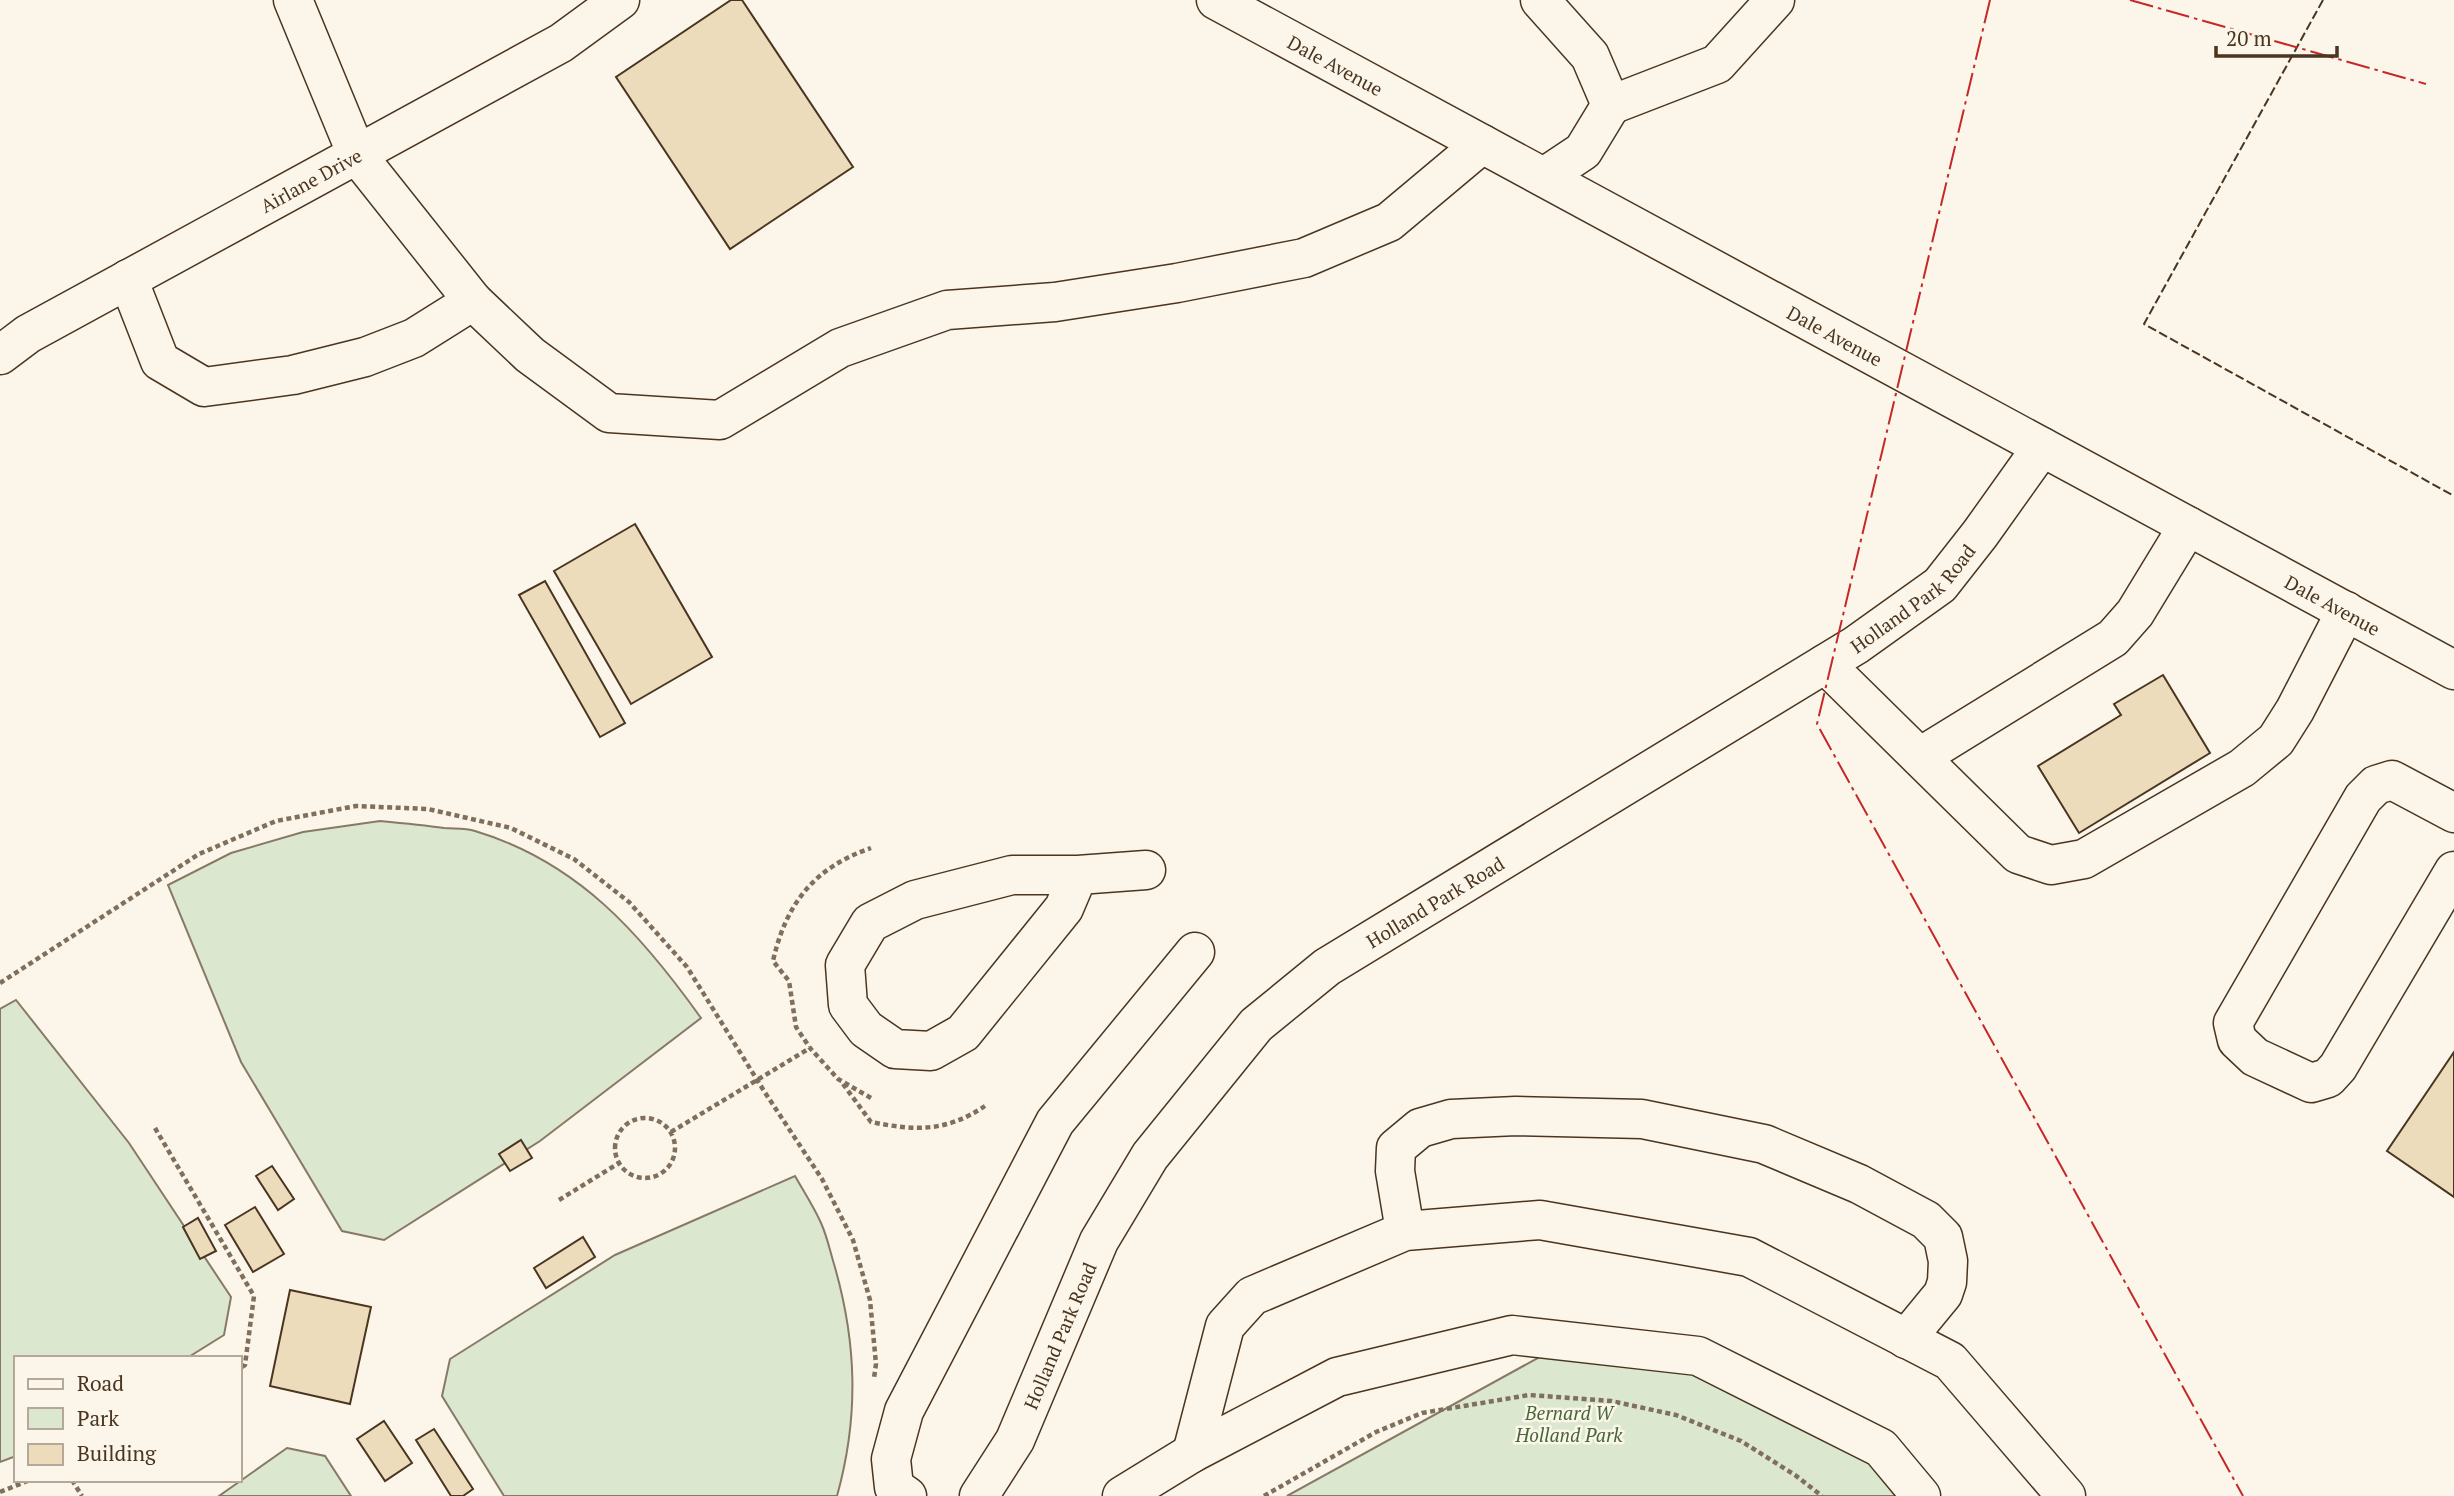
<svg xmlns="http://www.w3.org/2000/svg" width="2454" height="1496" viewBox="0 0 2454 1496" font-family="'PT Serif',serif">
  <rect width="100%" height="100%" fill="#fbf6e9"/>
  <!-- green -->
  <path fill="#dce7d0" stroke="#887966" stroke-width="2" d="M 380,821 C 401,823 422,825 444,828 C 454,829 465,828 475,831 C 578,862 641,934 701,1018 L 540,1141 L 384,1240 L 342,1231 L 241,1062 L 168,885 L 231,853 L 303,832 Z
    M 16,1000 L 129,1143 L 231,1297 L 224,1335 L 187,1358 L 16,1358 L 16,1456 L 0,1462 L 0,1009 Z
    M 795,1176 C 804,1192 814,1207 821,1223 C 827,1236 830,1251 834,1264 C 857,1343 859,1417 837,1496 L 504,1496 L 442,1396 L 450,1359 L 615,1255 Z
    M 1556,1348 L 1653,1362 L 1728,1382 L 1873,1454 L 1913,1496 L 1287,1496 Z
    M 287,1448 L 325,1456 L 351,1496 L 219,1496 Z"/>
  <!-- building -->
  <path fill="#ecdcbc" stroke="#4a3520" stroke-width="2" d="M 731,0 L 742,0 L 853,167 L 730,249 L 616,77 Z
    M 635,524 L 712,657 L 631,704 L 554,571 Z
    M 545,581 L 625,723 L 600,737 L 519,595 Z
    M 2163,675 L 2210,753 L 2079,833 L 2038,766 L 2121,715 L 2114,704 Z
    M 2454,1052 L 2454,1197 L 2387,1151 Z
    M 521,1140 L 532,1158 L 510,1171 L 499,1154 Z
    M 272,1166 L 294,1199 L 278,1210 L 256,1176 Z
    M 255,1207 L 284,1254 L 253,1272 L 225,1225 Z
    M 198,1218 L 216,1251 L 200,1259 L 183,1227 Z
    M 583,1237 L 595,1257 L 546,1288 L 534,1268 Z
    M 290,1290 L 371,1307 L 350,1404 L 270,1386 Z
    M 384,1421 L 412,1463 L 385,1481 L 357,1439 Z
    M 434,1429 L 473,1489 L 463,1496 L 451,1496 L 416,1440 Z"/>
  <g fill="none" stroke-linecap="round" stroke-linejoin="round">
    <defs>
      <g id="minor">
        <path d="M 293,0 L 357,155 L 473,301 L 530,355 L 609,413 L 720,420 L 840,348 L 947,310 L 1055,302 L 1177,283 L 1304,258 L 1389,222 L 1482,144"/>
        <path id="s1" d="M 1216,0 L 2454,670"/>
        <path d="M 1540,0 L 1590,56 L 1611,105 L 1583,151 L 1544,177"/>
        <path d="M 1611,105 L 1717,64 L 1775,0"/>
        <path d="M 128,279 L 160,361 L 204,387 L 293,375 L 365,357 L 414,338 L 473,301"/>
        <path id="s2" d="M 0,355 L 28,334 L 561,43 L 620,0"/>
        <path d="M 1825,664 L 2018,854 L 2051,865 L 2084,859 L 2242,768 L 2276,740 L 2295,710 L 2346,611"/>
        <path d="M 1920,757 L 2113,638 L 2135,613 L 2188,526"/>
        <path d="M 2454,813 L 2392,780 L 2376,785 L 2363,798 L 2233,1023 L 2237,1040 L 2255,1057 L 2311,1083 L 2328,1078 L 2338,1067 L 2454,871"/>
        <path d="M 1078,875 L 1064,908 L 963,1033 L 931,1051 L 895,1049 L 866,1029 L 848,1005 L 845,965 L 870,923 L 915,900 L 1012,875 L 1078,875 L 1146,870"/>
        <path d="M 1405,1231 L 1395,1171 L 1396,1148 L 1420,1128 L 1451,1119 L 1516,1116 L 1642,1119 L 1764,1144 L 1859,1184 L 1926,1220 L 1943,1237 L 1948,1261 L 1947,1282 L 1943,1294 L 1906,1339"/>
        <path d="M 1192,1453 L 1225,1326 L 1252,1296 L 1405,1231 L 1540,1220 L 1749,1257 L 1950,1361 L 2066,1496"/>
        <path d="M 907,1496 L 894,1487 L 891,1459 L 904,1411 L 1055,1122 L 1195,952"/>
        <path id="s3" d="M 979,1496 L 1015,1440 L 1099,1241 L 1150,1156 L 1256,1025 L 1327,967 L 1856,645 L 1940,585 L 1980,534 L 2042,447"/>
        <path d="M 1122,1496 L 1192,1453 L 1337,1377 L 1512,1335 L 1698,1356 L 1881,1448 L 1921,1496"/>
      </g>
    </defs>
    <!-- minor casing -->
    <use href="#minor" stroke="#4a3520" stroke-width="41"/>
    <!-- path -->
    <path stroke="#7f6f5c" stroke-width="4.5" stroke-dasharray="5 3.5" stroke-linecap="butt" d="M 0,983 L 199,854 L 276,821 L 356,806 L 428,809 L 511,828 L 574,859 L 629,902 L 687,967 L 764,1091 L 822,1179 L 853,1240 L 870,1300 L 876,1364 L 874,1378
      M 843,1084 L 871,1122 C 916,1131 946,1132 985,1106
      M 871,1098 L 838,1079 L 810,1048 L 796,1027 L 789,981 L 773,961 C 786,903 815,867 871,848
      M615 1148a30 30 0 1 1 60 0a30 30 0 1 1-60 0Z
      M 155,1128 L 254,1296 L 245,1365 L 240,1368
      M 671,1132 L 810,1048
      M 559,1200 L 619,1163
      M 72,1480 L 82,1496
      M 0,1492 L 30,1480
      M 1264,1496 L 1376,1432 L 1422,1413 L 1529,1395 L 1611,1401 L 1676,1415 L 1741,1441 L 1795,1475 L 1822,1496"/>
    <!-- minor -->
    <use href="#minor" stroke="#fbf6e9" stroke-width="38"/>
    <!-- fence -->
    <path stroke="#4a3520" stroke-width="2" stroke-dasharray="9 3.5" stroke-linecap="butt" d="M 2323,0 L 2144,324 L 2454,496"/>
    <!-- power -->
    <path stroke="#c62828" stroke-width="2" stroke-dasharray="24 5 3.5 5" stroke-linecap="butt" d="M 1990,0 L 1817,724 L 2243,1496
      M 2130,0 L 2426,84"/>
  </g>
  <g text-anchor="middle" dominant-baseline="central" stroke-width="5" stroke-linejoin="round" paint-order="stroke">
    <!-- street labels -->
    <g font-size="19" fill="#4a3520" stroke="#fbf6e9">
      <text stroke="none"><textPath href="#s1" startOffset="136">Dale Avenue</textPath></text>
      <text stroke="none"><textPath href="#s2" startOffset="357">Airlane Drive</textPath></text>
      <text stroke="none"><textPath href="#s1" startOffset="704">Dale Avenue</textPath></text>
      <text stroke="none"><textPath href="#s3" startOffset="1335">Holland Park Road</textPath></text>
      <text stroke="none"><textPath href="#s1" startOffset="1270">Dale Avenue</textPath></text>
      <text stroke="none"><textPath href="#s3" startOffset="768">Holland Park Road</textPath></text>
      <text stroke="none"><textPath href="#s3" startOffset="180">Holland Park Road</textPath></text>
    </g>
    <!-- park labels -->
    <g font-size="19" font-style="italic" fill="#436837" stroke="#fbf6e9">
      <text x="1569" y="1412">Bernard W<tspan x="1569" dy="22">Holland Park</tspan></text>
    </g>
  </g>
  <!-- legend -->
  <rect x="14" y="1356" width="228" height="126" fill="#fbf6e9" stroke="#b4a999" stroke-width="2"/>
  <rect x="28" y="1379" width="35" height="10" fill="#fbf6e9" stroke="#b4a999" stroke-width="2"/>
  <text x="77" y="1391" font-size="21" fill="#4a3520">Road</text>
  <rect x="28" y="1408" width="35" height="21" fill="#dce7d0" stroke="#b4a999" stroke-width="2"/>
  <text x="77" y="1426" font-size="21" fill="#4a3520">Park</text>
  <rect x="28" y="1444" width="35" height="21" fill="#ecdcbc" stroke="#b4a999" stroke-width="2"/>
  <text x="77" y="1461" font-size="21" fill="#4a3520">Building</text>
  <!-- scale -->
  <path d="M2216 46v10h121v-10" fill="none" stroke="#4a3520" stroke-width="3.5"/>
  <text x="2226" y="46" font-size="21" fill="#4a3520" stroke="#fbf6e9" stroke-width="5" paint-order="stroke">20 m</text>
</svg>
